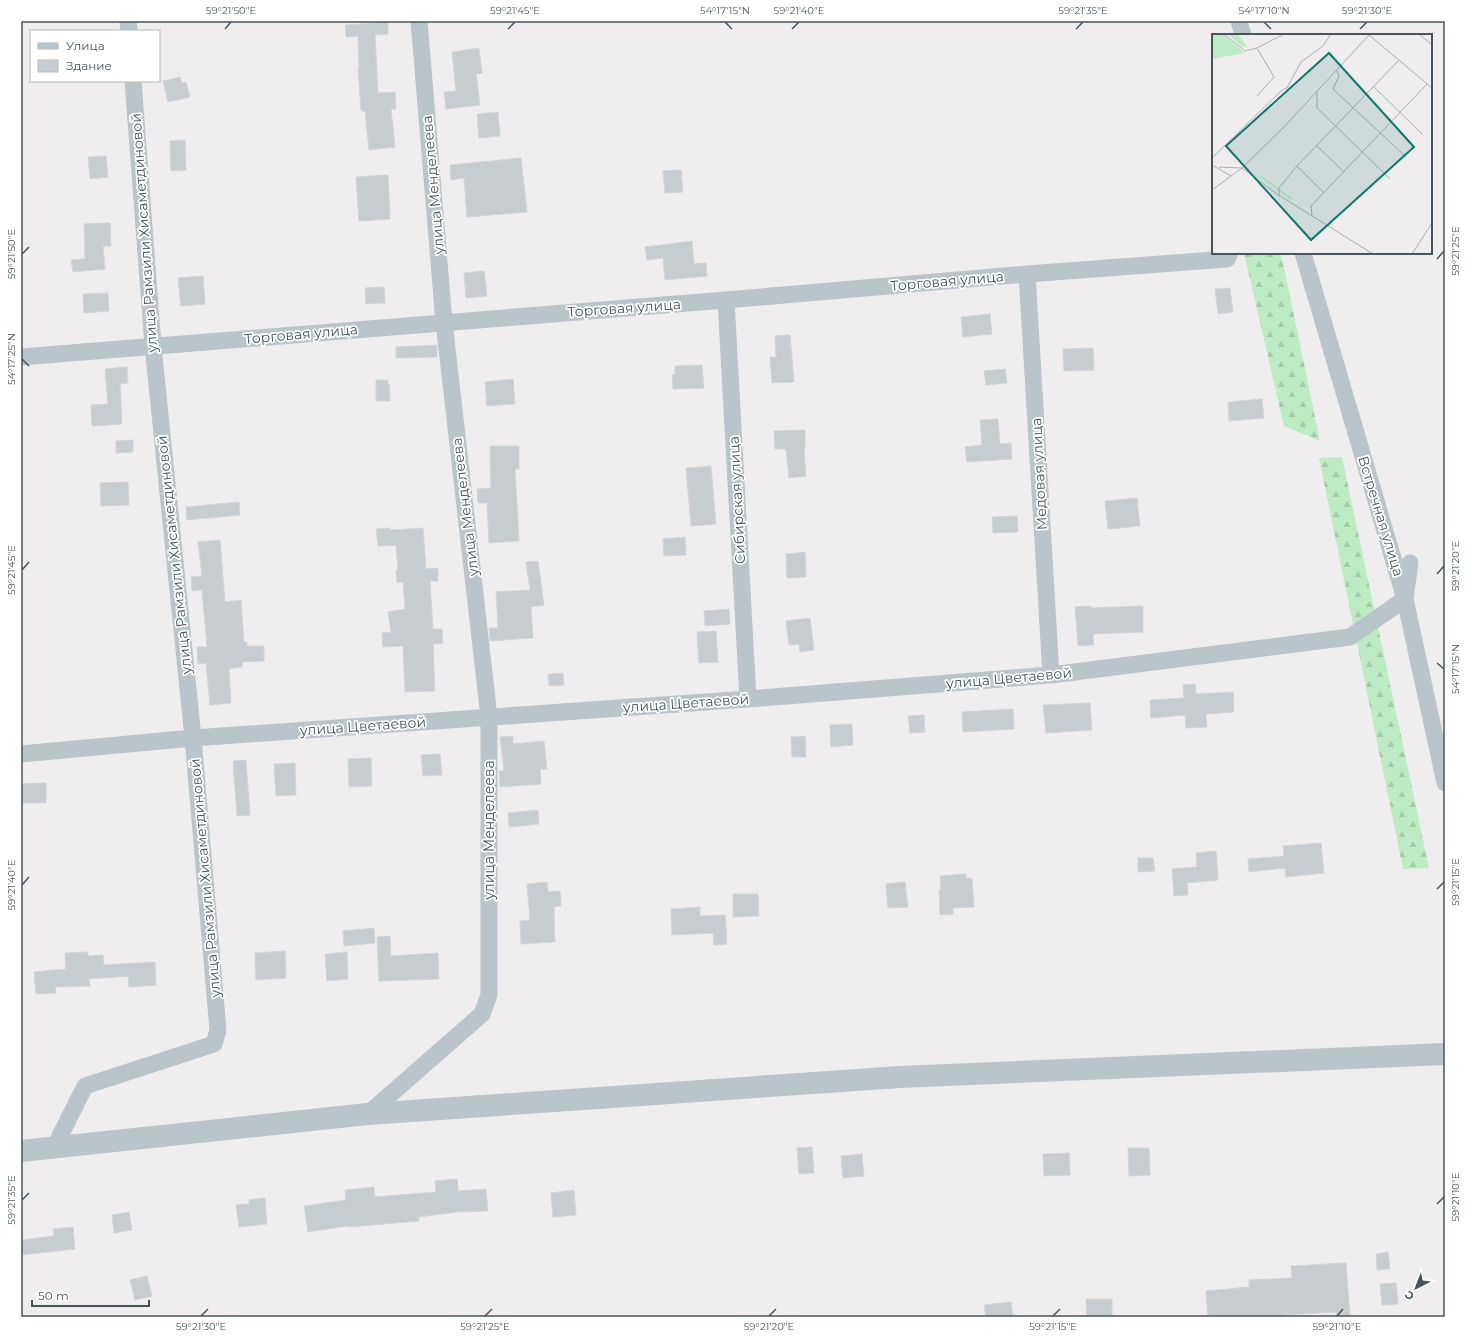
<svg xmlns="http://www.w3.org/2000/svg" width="1466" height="1338" viewBox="0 0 1466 1338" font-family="Montserrat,sans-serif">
  <defs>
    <pattern id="forest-firs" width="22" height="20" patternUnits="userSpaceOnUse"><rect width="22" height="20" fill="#bdecc4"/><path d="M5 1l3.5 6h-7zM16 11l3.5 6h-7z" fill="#a4ccab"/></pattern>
  </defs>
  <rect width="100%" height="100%" fill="#f0edee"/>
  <!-- forest -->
  <path fill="url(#forest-firs)" d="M 1244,253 L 1281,253 L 1320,441 L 1284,426 Z
    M 1342,457 L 1429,868 L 1403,869 L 1319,458 Z"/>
  <!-- building -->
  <path fill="#c7ccd0" stroke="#d2d5d9" d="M 388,22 L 388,34 L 375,35 L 378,93 L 395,92 L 396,109 L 391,109 L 395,147 L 369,150 L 365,111 L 361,111 L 358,67 L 359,67 L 358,36 L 346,37 L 345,25 Z
    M 479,48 L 482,73 L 476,74 L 480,105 L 446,109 L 444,92 L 456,91 L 452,52 Z
    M 180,77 L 182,83 L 186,82 L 190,97 L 168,102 L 163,81 Z
    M 498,112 L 500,136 L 479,138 L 477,114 Z
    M 185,140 L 186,170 L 171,171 L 170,141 Z
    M 106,156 L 108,177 L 90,179 L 88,157 Z
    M 521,158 L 527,212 L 467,217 L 464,178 L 451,180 L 450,165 Z
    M 681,170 L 683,192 L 665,193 L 663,171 Z
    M 388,175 L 390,219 L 359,221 L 356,177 Z
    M 110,223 L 111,246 L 103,246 L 105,269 L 73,272 L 71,260 L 85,259 L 84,224 Z
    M 692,241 L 694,264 L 706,263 L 707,276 L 665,280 L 663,258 L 647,260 L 645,247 Z
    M 484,271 L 487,296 L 466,298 L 464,273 Z
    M 203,276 L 205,304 L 181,306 L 178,278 Z
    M 384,287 L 385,303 L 366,304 L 365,288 Z
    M 1230,288 L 1233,312 L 1218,314 L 1215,289 Z
    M 108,293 L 109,311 L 84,313 L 83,294 Z
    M 990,314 L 992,334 L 963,337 L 961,317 Z
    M 790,335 L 794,382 L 772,383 L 770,357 L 776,357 L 775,336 Z
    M 437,345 L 437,357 L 396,358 L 396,347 Z
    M 1093,348 L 1094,370 L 1064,371 L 1063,349 Z
    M 702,365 L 704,388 L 673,389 L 672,375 L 675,375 L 675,366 Z
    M 127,367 L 128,383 L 120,384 L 122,424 L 92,426 L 91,405 L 108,404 L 105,369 Z
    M 1005,369 L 1007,383 L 986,385 L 984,371 Z
    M 513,379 L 515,404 L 487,406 L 485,382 Z
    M 376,380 L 388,380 L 388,384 L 389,384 L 390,401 L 376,401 Z
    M 1262,399 L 1264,418 L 1229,421 L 1228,402 Z
    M 998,419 L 1000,444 L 1011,443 L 1012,459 L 967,462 L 965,447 L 982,445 L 980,420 Z
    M 805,430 L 805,448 L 804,448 L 806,476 L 789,478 L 786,449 L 775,449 L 774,431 Z
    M 133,440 L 133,452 L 116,453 L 116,441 Z
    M 490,446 L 519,446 L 519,469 L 515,469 L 519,541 L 489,543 L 487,503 L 478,503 L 477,489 L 491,488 Z
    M 711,466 L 716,524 L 691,526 L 686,468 Z
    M 128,482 L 129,505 L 101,506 L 100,483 Z
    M 1137,498 L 1140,526 L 1108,529 L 1105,501 Z
    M 239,502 L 240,515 L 187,520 L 186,507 Z
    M 1017,516 L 1018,532 L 993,533 L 992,517 Z
    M 390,528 L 390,530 L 423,528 L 426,569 L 438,568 L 438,581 L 430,581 L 433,629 L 442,629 L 443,643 L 433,644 L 435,691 L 405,692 L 403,646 L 383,647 L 382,633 L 391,632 L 388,612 L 405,609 L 403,582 L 397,583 L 396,570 L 398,570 L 396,545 L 378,546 L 376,529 Z
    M 685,537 L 686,555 L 664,556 L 663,539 Z
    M 220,540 L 225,602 L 241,600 L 244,642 L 247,642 L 247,646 L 264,646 L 264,661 L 242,662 L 242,667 L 229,669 L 231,703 L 210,705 L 206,663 L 198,664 L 197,647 L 207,647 L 202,590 L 192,591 L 191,577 L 202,576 L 198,542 Z
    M 805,552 L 806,577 L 787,578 L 786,554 Z
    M 538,561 L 544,605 L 531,607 L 533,638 L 490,641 L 489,628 L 498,628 L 496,592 L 530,590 L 526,562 Z
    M 1091,606 L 1091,608 L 1143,606 L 1143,632 L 1093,634 L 1094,645 L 1078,646 L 1075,607 Z
    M 729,609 L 730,624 L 705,626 L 704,611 Z
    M 810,618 L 814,650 L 800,652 L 799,644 L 789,645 L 786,621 Z
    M 716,631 L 718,662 L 699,663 L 697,632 Z
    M 563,673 L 564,685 L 549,686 L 548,674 Z
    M 1195,684 L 1196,694 L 1233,692 L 1234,712 L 1206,714 L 1207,727 L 1186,728 L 1185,715 L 1151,718 L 1150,700 L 1184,698 L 1183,685 Z
    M 1090,703 L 1092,730 L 1046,733 L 1043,705 Z
    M 1013,709 L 1014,729 L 963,732 L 962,712 Z
    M 924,715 L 925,732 L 910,733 L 908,716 Z
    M 852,724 L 853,745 L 831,747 L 830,725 Z
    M 513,736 L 513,744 L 544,741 L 547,769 L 540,769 L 541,784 L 500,787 L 499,771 L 504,771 L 500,737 Z
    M 805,736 L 806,757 L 792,757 L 791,737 Z
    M 440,754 L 442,775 L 423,776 L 421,755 Z
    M 371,758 L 372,786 L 349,787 L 348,759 Z
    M 246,760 L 250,815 L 237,816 L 233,761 Z
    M 295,763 L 296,795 L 276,796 L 274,764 Z
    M 46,783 L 46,803 L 21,803 L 21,784 Z
    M 538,810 L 539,824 L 509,827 L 508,813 Z
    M 1321,843 L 1324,873 L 1286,877 L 1285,868 L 1249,872 L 1248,859 L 1284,856 L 1283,846 Z
    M 1216,851 L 1218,880 L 1187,883 L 1188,895 L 1174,896 L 1172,869 L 1197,867 L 1196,853 Z
    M 1138,858 L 1153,858 L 1155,871 L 1138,872 Z
    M 966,874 L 966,878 L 972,878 L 974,907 L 953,908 L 953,914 L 940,915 L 939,890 L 941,890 L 940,876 Z
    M 547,882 L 548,892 L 560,891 L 561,906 L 554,907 L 555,942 L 521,944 L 520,921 L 530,920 L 527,884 Z
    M 905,882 L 908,907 L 888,908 L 886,884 Z
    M 733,894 L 758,894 L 759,916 L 733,917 Z
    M 700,907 L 700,916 L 725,915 L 727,944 L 714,945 L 713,933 L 672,935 L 671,909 Z
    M 374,928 L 375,943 L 344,946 L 343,931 Z
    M 390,936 L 391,956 L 438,953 L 439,979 L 379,981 L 377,937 Z
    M 285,951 L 286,978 L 256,980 L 255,953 Z
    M 88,952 L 88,956 L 103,955 L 104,965 L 155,962 L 156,985 L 129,987 L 128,976 L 89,979 L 90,986 L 55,987 L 56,993 L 36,994 L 34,972 L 66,969 L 65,953 Z
    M 347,952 L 348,979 L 327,981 L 325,954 Z
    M 812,1147 L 814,1173 L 799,1174 L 797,1148 Z
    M 1128,1148 L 1149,1148 L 1150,1175 L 1129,1176 Z
    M 1069,1153 L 1070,1175 L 1044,1176 L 1043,1154 Z
    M 862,1154 L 864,1176 L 843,1178 L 841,1156 Z
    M 457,1179 L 458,1191 L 486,1189 L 488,1211 L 457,1212 L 419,1217 L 419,1221 L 349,1227 L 348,1226 L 308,1232 L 304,1206 L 346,1200 L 345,1190 L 374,1187 L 375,1197 L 436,1192 L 435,1181 Z
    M 574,1190 L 576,1215 L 553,1217 L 551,1193 Z
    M 265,1198 L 267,1224 L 239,1227 L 236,1205 L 249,1204 L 249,1200 Z
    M 129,1212 L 132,1230 L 114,1233 L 112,1215 Z
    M 73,1227 L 75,1249 L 21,1255 L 21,1240 L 54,1236 L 53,1229 Z
    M 1388,1252 L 1390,1269 L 1377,1270 L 1376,1254 Z
    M 1346,1263 L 1350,1317 L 1337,1317 L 1336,1312 L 1285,1315 L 1285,1317 L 1208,1317 L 1206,1291 L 1249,1287 L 1249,1280 L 1292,1278 L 1291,1266 Z
    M 147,1276 L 152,1296 L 135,1300 L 130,1280 Z
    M 1396,1283 L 1398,1304 L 1382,1305 L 1380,1284 Z
    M 1086,1299 L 1112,1299 L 1112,1317 L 1087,1317 Z
    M 1011,1302 L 1013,1317 L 986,1317 L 984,1305 Z"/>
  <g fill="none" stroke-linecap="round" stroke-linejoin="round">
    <!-- minor -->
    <path stroke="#b9c5ca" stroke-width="17" d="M 128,21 L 129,31
      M 1239,21 L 1243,35
      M 1303,253 L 1405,599 L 1445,783
      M 1027,274 L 1051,675
      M 726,300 L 748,699
      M 21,357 L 726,300 L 1027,274 L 1227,259 L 1230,253
      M 21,754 L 193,738 L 748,699 L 1051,675 L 1350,637 L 1405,599 L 1410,563
      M 368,1114 L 482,1014 L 489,995 L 489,717 L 444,322 L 419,21
      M 54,1148 L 85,1086 L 214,1044 L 218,1030 L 193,738 L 153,346 L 133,81"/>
    <!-- tertiary -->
    <path stroke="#b9c5ca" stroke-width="22" d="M 21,1151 L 368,1114 L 900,1077 L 1445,1054"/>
  </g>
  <!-- ticks -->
  <path fill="none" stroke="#47555a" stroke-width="1.5" d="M 725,22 L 732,29M 1264,22 L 1271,29M 225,29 L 231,22M 508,29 L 515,22M 792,29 L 799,22M 1076,29 L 1083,22M 1360,29 L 1367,22M 22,254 L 29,247M 1437,259 L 1444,251M 22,359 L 29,366M 22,570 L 29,562M 1437,574 L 1444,566M 1437,663 L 1444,669M 22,885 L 29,877M 1437,889 L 1444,882M 22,1200 L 29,1193M 1437,1204 L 1444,1197M 201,1316 L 208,1309M 485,1316 L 492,1309M 769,1316 L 776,1309M 1053,1316 L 1060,1309M 1337,1316 L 1343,1309"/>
  <g text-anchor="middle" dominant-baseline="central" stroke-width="3.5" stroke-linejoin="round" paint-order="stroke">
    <!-- street labels -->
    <g font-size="14" fill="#47555a" stroke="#fff">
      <text transform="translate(433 185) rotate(-95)">улица Менделеева</text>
      <text transform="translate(144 233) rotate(-94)">улица Рамзили Хисаметдиновой</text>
      <text transform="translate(947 281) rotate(-5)">Торговая улица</text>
      <text transform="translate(624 308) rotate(-4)">Торговая улица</text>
      <text transform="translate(301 334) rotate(-5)">Торговая улица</text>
      <text transform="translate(1039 474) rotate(-93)">Медовая улица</text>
      <text transform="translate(737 500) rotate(-93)">Сибирская улица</text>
      <text transform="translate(465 507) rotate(-97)">улица Менделеева</text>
      <text transform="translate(1381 516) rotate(73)">Встречная улица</text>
      <text transform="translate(174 555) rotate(-96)">улица Рамзили Хисаметдиновой</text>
      <text transform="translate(1009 678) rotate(-5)">улица Цветаевой</text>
      <text transform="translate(686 703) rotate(-4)">улица Цветаевой</text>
      <text transform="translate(363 726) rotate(-4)">улица Цветаевой</text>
      <text transform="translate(489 830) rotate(-90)">улица Менделеева</text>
      <text transform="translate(205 878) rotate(-95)">улица Рамзили Хисаметдиновой</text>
    </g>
  </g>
  <!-- overview -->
  <g transform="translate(1212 34)">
    <rect width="220" height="220" fill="#f0edee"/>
    <path d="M 0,0 L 11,0 L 33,19 L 0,25 ZM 16,0 L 26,0 L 36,14 L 29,12 ZM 48,141 L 80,164 L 79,166 L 47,142 Z" fill="#bdecc4"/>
    <path fill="none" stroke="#acb0b3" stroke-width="1" d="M 12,0 L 33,17 L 45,14 L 72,0M 207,0 L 220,11M 157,1 L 220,54M 125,36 L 127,42 L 121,55 L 194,123M 161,52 L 211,101M 105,58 L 105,74 L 178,145M 45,62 L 62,43 L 45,14M 105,112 L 132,138M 0,124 L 70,56 L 75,54 L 89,28 L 111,12 L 119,0M 0,131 L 19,142M 85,132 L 112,159M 7,133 L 30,134 L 65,160 L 161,220M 0,156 L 30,134 L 71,94 L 158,0M 67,163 L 67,154 L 85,132 L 187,26M 100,181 L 99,172 L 215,50M 200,220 L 220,189"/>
    <path fill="#0f766e" fill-opacity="0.15" stroke="#0f766e" stroke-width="2" d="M 117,19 L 202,113 L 99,206 L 14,112 Z"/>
    <rect width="220" height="220" fill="none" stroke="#47555a" stroke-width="2"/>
  </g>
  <!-- border -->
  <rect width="1466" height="1338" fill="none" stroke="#ffffff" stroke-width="44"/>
  <!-- legend -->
  <rect x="30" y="30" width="130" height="52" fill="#ffffff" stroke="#b5bbbd"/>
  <rect x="38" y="43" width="20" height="6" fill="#b9c5ca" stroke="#b5bbbd"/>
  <text x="66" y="50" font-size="12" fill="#47555a">Улица</text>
  <rect x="38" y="60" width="20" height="12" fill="#c7ccd0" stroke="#b5bbbd"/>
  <text x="66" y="70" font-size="12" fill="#47555a">Здание</text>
  <!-- north arrow -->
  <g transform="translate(1416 1288) rotate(222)" stroke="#ffffff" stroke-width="3" paint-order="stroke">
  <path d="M0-3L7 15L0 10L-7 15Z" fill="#47555a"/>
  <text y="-6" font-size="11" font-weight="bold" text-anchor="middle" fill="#47555a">С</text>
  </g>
  <!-- scale -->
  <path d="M32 1300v6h117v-6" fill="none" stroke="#47555a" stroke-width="2"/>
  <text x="38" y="1300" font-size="12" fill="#47555a" stroke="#ffffff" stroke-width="3" paint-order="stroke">50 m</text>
  <rect x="22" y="22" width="1422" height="1294" fill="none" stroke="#47555a" stroke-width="1.5"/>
  <g font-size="10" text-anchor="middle" fill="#47555a">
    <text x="231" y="14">59°21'50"E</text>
    <text x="515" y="14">59°21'45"E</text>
    <text x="725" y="14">54°17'15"N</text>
    <text x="799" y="14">59°21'40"E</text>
    <text x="1083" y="14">59°21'35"E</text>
    <text x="1264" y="14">54°17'10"N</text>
    <text x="1367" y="14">59°21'30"E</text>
    <text transform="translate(1455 251) rotate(-90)" y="4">59°21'25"E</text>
    <text transform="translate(11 254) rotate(-90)" y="4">59°21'50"E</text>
    <text transform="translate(11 359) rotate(-90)" y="4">54°17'25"N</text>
    <text transform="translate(1455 566) rotate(-90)" y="4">59°21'20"E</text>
    <text transform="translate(11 570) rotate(-90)" y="4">59°21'45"E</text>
    <text transform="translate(1455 669) rotate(-90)" y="4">54°17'15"N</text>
    <text transform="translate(1455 882) rotate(-90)" y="4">59°21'15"E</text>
    <text transform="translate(11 885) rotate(-90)" y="4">59°21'40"E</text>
    <text transform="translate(1455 1197) rotate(-90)" y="4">59°21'10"E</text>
    <text transform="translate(11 1200) rotate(-90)" y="4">59°21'35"E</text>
    <text x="201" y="1330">59°21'30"E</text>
    <text x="485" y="1330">59°21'25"E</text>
    <text x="769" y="1330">59°21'20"E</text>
    <text x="1053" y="1330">59°21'15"E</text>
    <text x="1337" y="1330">59°21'10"E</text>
  </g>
</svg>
